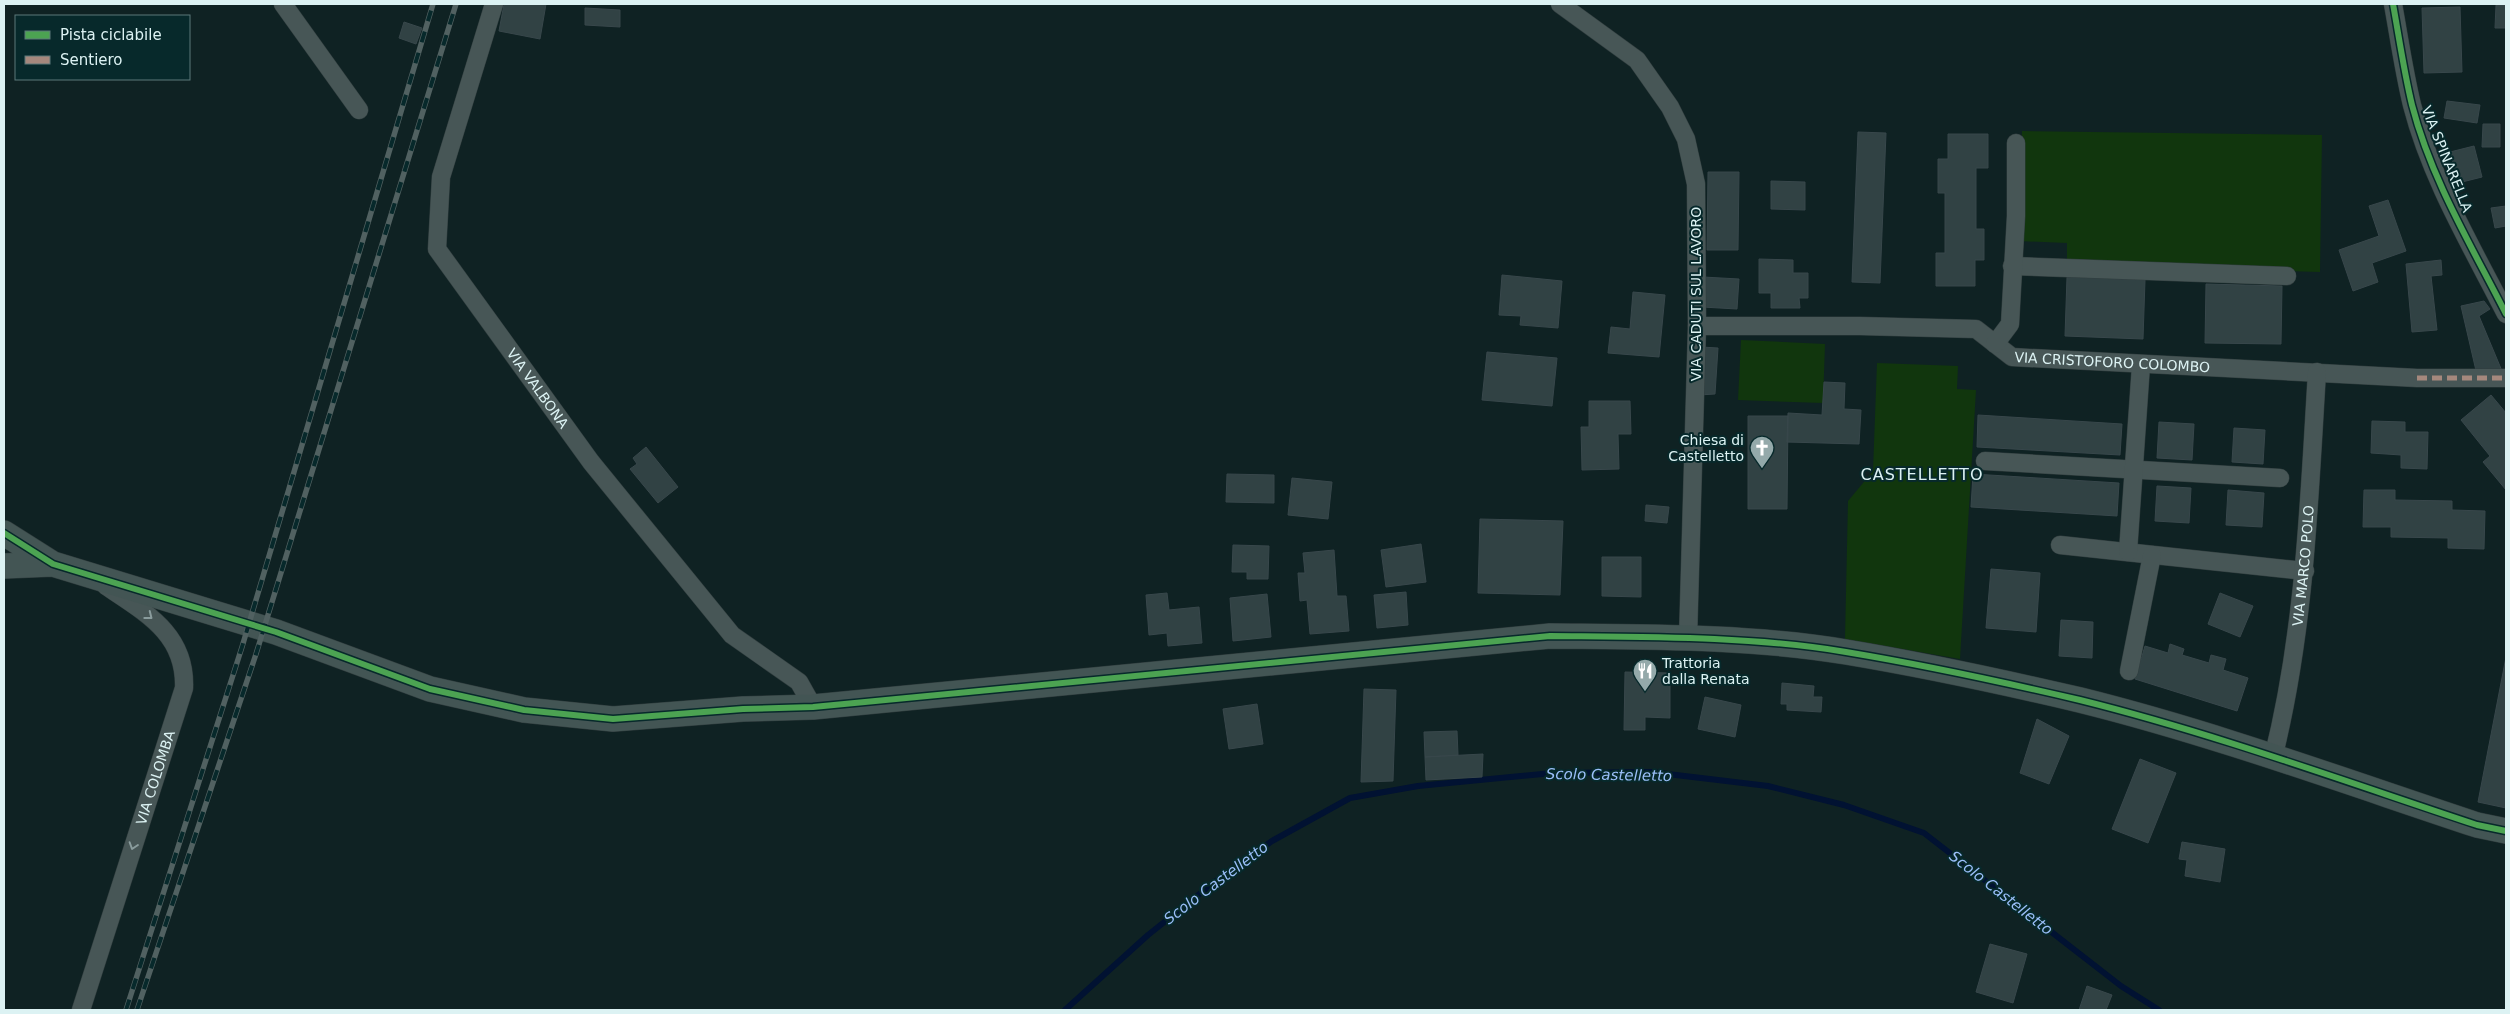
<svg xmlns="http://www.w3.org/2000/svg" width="2510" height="1014" viewBox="0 0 2510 1014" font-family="'DejaVu Sans',sans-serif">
  <rect width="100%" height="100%" fill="#0f2223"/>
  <!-- green -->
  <path fill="#11360d" d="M 2022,131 L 2322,135 L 2320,272 L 2067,264 L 2067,243 L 2018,241 Z
    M 1741,340 L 1825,344 L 1823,403 L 1738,400 Z
    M 1877,363 L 1958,366 L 1957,389 L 1976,390 L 1960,659 L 1845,639 L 1848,501 L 1873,471 Z"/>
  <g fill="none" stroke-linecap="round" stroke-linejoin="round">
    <!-- stream -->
    <path stroke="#011232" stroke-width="6" d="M 1065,1010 L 1148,935 L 1212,884 L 1272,841 L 1350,798 L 1418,786 L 1553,773 L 1651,772 L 1768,786 L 1844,805 L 1924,833 L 2121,986 L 2159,1010"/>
  </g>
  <!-- building -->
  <path fill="#314244" stroke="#38474b" d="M 504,4 L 546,4 L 540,39 L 499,31 Z
    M 2496,5 L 2506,5 L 2506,28 L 2495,28 Z
    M 2460,7 L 2462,72 L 2424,73 L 2422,8 Z
    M 585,8 L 620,10 L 620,27 L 585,25 Z
    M 404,22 L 422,28 L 416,44 L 399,38 Z
    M 2447,101 L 2480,105 L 2477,123 L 2444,118 Z
    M 2483,124 L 2500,124 L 2500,147 L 2482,147 Z
    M 1858,132 L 1886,133 L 1880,283 L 1852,282 Z
    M 1948,134 L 1988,134 L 1988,168 L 1976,168 L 1976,229 L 1984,229 L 1984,260 L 1975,260 L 1975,286 L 1936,286 L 1936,253 L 1945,253 L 1945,193 L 1938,193 L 1938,159 L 1948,159 Z
    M 2474,146 L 2482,177 L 2458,183 L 2450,152 Z
    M 1708,172 L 1739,172 L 1738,250 L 1707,250 Z
    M 1771,181 L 1805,182 L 1805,210 L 1771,209 Z
    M 2388,200 L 2406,251 L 2372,263 L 2378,282 L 2353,291 L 2339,250 L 2379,236 L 2369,206 Z
    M 2506,206 L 2506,226 L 2495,228 L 2491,208 Z
    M 1759,259 L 1793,260 L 1793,273 L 1808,273 L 1808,298 L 1799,298 L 1800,308 L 1771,308 L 1771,293 L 1759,293 Z
    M 2441,260 L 2442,275 L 2431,276 L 2437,330 L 2412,332 L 2406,264 Z
    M 1502,275 L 1562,281 L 1558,328 L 1520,325 L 1521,316 L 1499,315 Z
    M 1703,277 L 1739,279 L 1737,309 L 1702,307 Z
    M 2067,277 L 2145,280 L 2143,339 L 2065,336 Z
    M 2206,284 L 2282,286 L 2281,344 L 2205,343 Z
    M 1633,292 L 1665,295 L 1659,357 L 1608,353 L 1611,327 L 1630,329 Z
    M 2484,301 L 2490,309 L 2479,316 L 2502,371 L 2477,375 L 2461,306 Z
    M 1701,347 L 1718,348 L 1715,394 L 1699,395 Z
    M 1487,352 L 1557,358 L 1552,406 L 1482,400 Z
    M 1824,382 L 1845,383 L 1844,409 L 1861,410 L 1859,444 L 1787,442 L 1788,413 L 1822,415 Z
    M 2491,395 L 2506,413 L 2506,490 L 2483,462 L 2490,456 L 2461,420 Z
    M 1589,401 L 1630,401 L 1631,434 L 1618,434 L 1619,469 L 1582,470 L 1581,427 L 1589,427 Z
    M 1978,415 L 2122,424 L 2120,455 L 1977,447 Z
    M 1748,416 L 1788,416 L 1787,509 L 1748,509 Z
    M 2372,421 L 2405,422 L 2405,432 L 2428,432 L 2427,469 L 2401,468 L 2401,455 L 2371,453 Z
    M 2159,422 L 2194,424 L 2192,460 L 2157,458 Z
    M 2234,428 L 2265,430 L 2263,464 L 2232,462 Z
    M 646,447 L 678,487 L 658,503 L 630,469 L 637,464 L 633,458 Z
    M 1227,474 L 1274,475 L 1274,503 L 1226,502 Z
    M 1973,474 L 2119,483 L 2117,516 L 1971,507 Z
    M 1292,478 L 1332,482 L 1328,519 L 1288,515 Z
    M 2157,486 L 2191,488 L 2189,523 L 2155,521 Z
    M 2228,490 L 2264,493 L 2262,527 L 2226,525 Z
    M 2364,490 L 2395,490 L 2395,500 L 2452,501 L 2452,510 L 2485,511 L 2484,549 L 2448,548 L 2448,538 L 2391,537 L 2391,527 L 2363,527 Z
    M 1646,505 L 1669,507 L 1667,523 L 1645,521 Z
    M 1480,519 L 1563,521 L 1560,595 L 1478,593 Z
    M 1421,544 L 1426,582 L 1386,587 L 1381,550 Z
    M 1233,545 L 1269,546 L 1268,579 L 1247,579 L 1247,572 L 1232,572 Z
    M 1334,550 L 1337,596 L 1346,596 L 1349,631 L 1310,634 L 1307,600 L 1300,601 L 1298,573 L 1305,573 L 1303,553 Z
    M 1602,557 L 1641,557 L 1641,597 L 1602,596 Z
    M 1991,569 L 2040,573 L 2036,632 L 1986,628 Z
    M 1406,592 L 1408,625 L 1377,628 L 1374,595 Z
    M 1167,593 L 1169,610 L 1199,607 L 1202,643 L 1168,646 L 1167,633 L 1149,635 L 1146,595 Z
    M 2220,593 L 2253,606 L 2240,637 L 2208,624 Z
    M 1267,594 L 1271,637 L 1233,641 L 1230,598 Z
    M 2061,620 L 2093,622 L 2092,658 L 2059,656 Z
    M 2170,644 L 2184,649 L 2182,655 L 2209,663 L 2211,655 L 2226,659 L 2223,670 L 2248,678 L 2237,711 L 2135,679 L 2145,646 L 2168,653 Z
    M 2506,657 L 2506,808 L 2478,802 Z
    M 1625,672 L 1670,673 L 1670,718 L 1645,717 L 1645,730 L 1624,730 Z
    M 1782,683 L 1814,686 L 1813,697 L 1822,697 L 1821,712 L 1787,710 L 1787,704 L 1781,704 Z
    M 1364,689 L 1396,690 L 1393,781 L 1361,782 Z
    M 1705,697 L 1741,705 L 1735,737 L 1698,729 Z
    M 1257,704 L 1263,744 L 1229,749 L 1223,709 Z
    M 2037,719 L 2069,736 L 2049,784 L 2020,773 Z
    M 1457,731 L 1458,755 L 1425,757 L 1424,732 Z
    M 1483,754 L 1482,777 L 1426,780 L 1425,757 Z
    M 2140,759 L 2176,773 L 2148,843 L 2112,829 Z
    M 2182,842 L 2225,849 L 2220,882 L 2185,876 L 2187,860 L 2179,859 Z
    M 1990,944 L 2027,954 L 2013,1003 L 1976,992 Z
    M 2087,986 L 2112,995 L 2106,1010 L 2079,1010 Z"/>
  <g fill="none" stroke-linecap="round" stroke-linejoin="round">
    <defs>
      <g id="street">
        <path d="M 283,4 L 359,110"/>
        <path id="s1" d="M 494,4 L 441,177 L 437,249 L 591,462 L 732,635 L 799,682 L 813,707"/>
        <path d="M 1560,4 L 1637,60 L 1670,107 L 1686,139 L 1696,184 L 1697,326 L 1688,639"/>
        <path d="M 2393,4 C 2399,37 2404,72 2412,105 C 2431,179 2472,247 2506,314"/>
        <path d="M 2012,266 L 2287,276"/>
        <path id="s2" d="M 1697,326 L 1860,326 L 1976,329 L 2012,357 L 2417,378 L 2506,378"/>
        <path d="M 1995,344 L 2010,324 L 2016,216 L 2016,143"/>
        <path d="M 1985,461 L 2280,478"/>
        <path d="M 2060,545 L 2305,571"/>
        <path d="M 2128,552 L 2141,365"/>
        <path d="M 2129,671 L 2152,555"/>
        <path id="s3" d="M 2273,758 C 2305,631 2309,501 2317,372"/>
        <path id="s4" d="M 81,1010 L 184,688 C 186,634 146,613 106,586"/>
      </g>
      <path id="secondary" d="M 4,533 L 53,564 L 276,632 L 430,689 L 524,710 L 613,719 L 743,709 L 813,707 L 1550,636 C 1646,637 1751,636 1846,652 C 1924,665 2003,682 2080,700 C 2213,733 2347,782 2477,825 L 2506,831
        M 4,566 L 53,564"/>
    </defs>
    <!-- street casing -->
    <use href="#street" stroke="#303d3e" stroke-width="19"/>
    <!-- secondary casing -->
    <use href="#secondary" stroke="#303d3e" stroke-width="26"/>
    <!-- street -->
    <use href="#street" stroke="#475656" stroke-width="18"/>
    <!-- secondary -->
    <use href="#secondary" stroke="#435554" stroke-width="25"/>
    <defs>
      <path id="rail" d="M 126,1010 L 242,647 L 433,4
        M 137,1010 L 256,654 L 456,4"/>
    </defs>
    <!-- rail casing -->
    <use href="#rail" stroke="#516161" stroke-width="5.5"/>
    <!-- rail -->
    <use href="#rail" stroke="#07292b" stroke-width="4" stroke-dasharray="11" stroke-linecap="butt"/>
    <!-- quiet -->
    <path stroke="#a5887d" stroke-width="5" stroke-dasharray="10 5" stroke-linecap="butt" d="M 2417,378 L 2506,378"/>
    <defs>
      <path id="cycleway" d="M 2393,4 C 2399,37 2404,72 2412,105 C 2431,179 2472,247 2506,314
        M 4,533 L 53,564 L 276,632 L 430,689 L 524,710 L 613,719 L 743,709 L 813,707 L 1550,636 C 1646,637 1751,636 1846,652 C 1924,665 2003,682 2080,700 C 2213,733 2347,782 2477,825 L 2506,831"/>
    </defs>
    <!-- cycleway casing -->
    <use href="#cycleway" stroke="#07292b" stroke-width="9"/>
    <!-- cycleway -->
    <use href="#cycleway" stroke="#4ca352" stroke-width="6"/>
  </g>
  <!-- one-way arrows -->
  <defs><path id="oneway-chevron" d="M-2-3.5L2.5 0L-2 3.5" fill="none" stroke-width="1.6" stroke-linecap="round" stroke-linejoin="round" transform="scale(1.25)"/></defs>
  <g stroke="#8a9c9d">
    <use href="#oneway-chevron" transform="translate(149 616) rotate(38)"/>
    <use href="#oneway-chevron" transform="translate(133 846) rotate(108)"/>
  </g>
  <!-- icons -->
  <defs>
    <symbol id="church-pin" viewBox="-11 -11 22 30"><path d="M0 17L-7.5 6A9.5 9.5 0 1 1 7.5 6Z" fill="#94a9aa" stroke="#07292b"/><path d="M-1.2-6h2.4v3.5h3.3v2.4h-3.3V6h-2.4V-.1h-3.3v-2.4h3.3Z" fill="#fff"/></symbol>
    <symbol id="restaurant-pin" viewBox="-11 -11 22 30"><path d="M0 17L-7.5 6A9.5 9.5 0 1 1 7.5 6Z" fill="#94a9aa" stroke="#07292b"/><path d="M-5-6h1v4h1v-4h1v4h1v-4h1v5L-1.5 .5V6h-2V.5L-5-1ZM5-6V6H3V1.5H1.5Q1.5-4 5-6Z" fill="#fff"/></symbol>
  </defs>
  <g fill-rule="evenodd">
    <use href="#church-pin" x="1748" y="434" width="28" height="38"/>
    <use href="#restaurant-pin" x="1631" y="657" width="28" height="38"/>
  </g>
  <g text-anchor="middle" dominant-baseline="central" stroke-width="4" stroke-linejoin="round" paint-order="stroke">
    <!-- street labels -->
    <g font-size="14" fill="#dcf2f3" stroke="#07292b">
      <text transform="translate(2447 159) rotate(68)">VIA SPINARELLA</text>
      <text transform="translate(1696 294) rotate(-90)">VIA CADUTI SUL LAVORO</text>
      <text stroke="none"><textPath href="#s2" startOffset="425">VIA CRISTOFORO COLOMBO</textPath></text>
      <text stroke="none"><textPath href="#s1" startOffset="425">VIA VALBONA</textPath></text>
      <text stroke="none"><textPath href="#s3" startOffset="195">VIA MARCO POLO</textPath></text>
      <text stroke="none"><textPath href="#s4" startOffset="244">VIA COLOMBA</textPath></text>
    </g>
    <!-- poi labels -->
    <g font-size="14" fill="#dcf2f3" stroke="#07292b" text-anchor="end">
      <text x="1744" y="440">Chiesa di<tspan x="1744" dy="16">Castelletto</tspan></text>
      <text x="1662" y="663" text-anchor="start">Trattoria<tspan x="1662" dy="16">dalla Renata</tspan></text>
    </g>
    <!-- water labels -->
    <g font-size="15" font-style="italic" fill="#9bbff9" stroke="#07292b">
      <text transform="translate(1609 775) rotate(1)">Scolo Castelletto</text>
      <text transform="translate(1216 883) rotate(-37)">Scolo Castelletto</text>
      <text transform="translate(2001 893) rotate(38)">Scolo Castelletto</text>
    </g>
    <!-- quarter labels -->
    <g font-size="16" letter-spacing="1" fill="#dcf2f3" stroke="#07292b">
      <text x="1922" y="474">CASTELLETTO</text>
    </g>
  </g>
  <!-- border -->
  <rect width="2510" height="1014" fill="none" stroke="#dcf2f3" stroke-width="10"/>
  <!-- legend -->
  <rect x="15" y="15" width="175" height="65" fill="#07292b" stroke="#5c797b"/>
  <rect x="25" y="31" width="25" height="8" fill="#4ca352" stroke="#5c797b"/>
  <text x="60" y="40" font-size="15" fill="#dcf2f3">Pista ciclabile</text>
  <rect x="25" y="56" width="25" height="8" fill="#a5887d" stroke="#5c797b"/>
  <text x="60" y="65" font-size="15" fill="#dcf2f3">Sentiero</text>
</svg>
